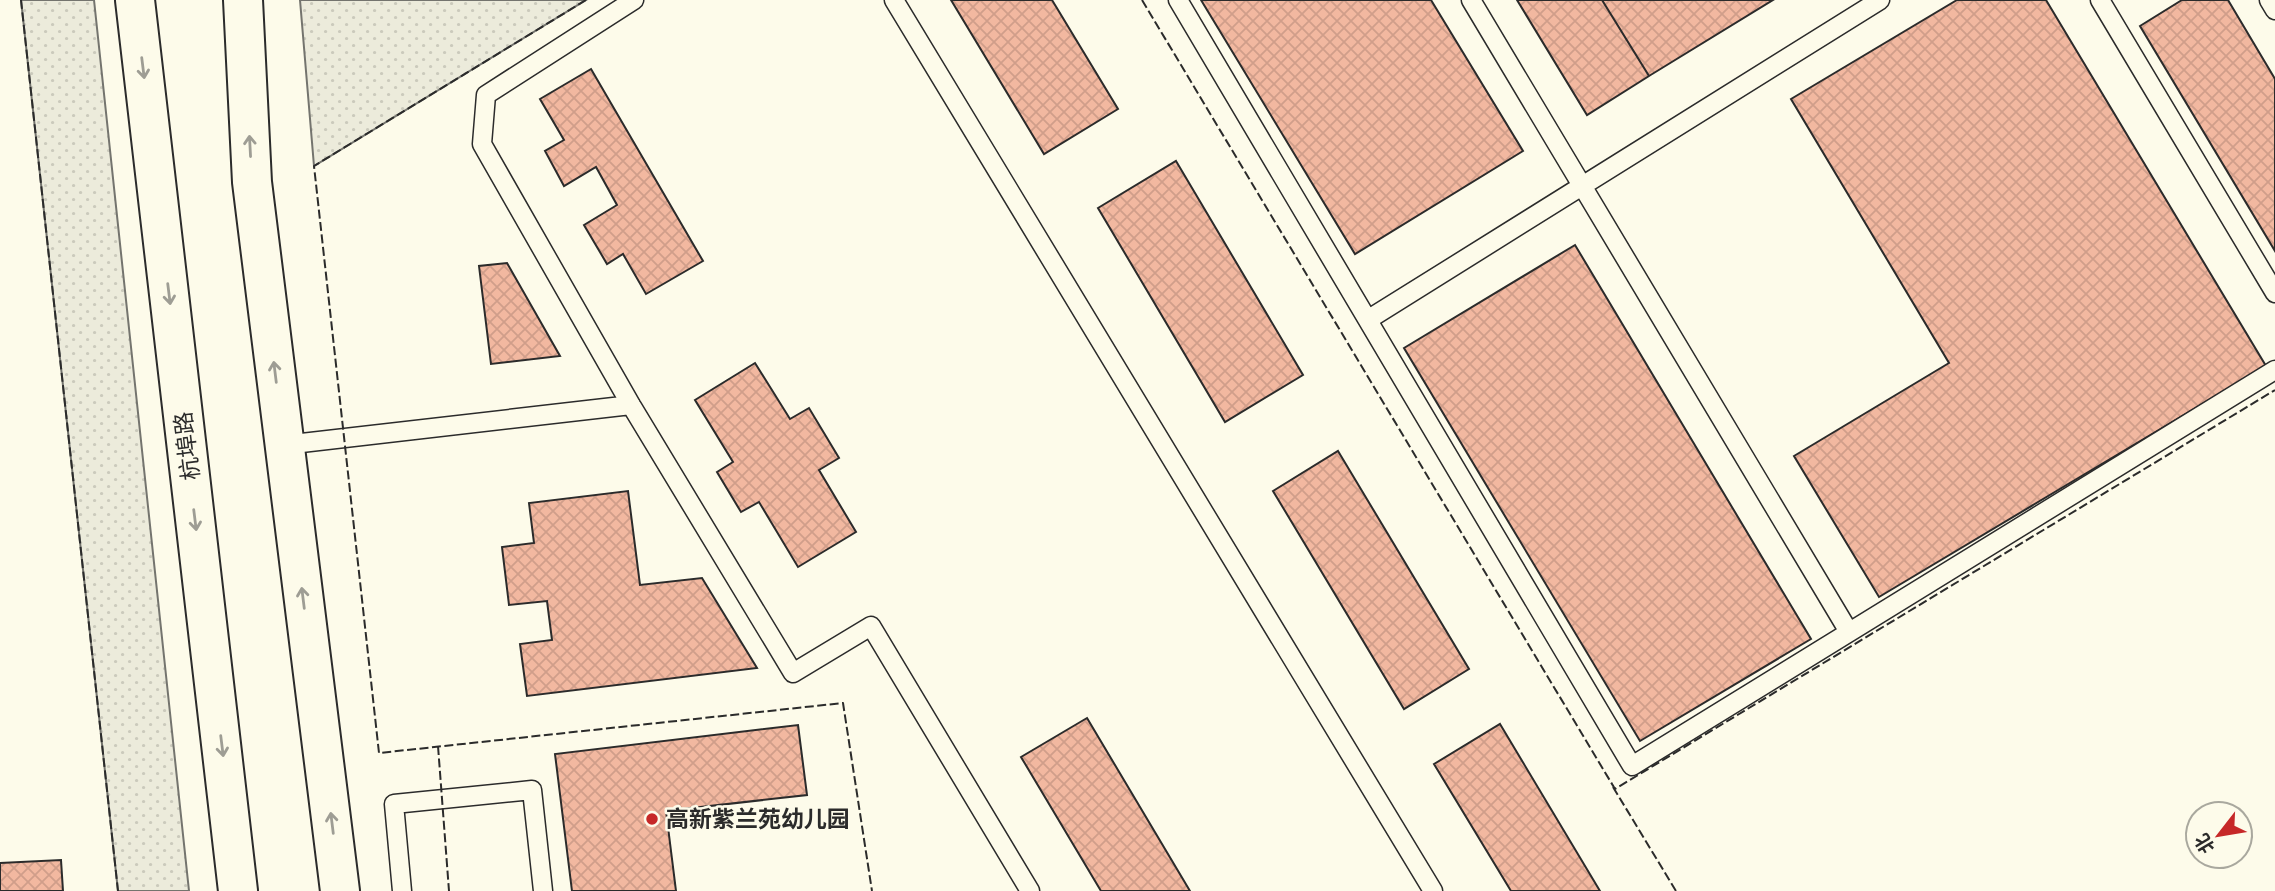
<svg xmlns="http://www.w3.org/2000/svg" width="2275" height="891" viewBox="0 0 2275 891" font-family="Montserrat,'Noto Sans SC',sans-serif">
  <defs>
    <pattern id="grass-dots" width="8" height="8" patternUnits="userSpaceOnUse" patternTransform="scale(1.75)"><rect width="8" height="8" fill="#ecebdb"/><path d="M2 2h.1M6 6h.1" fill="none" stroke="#cbcabc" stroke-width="1.8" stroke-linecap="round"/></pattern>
    <pattern id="building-cross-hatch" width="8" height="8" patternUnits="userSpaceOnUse" patternTransform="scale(1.75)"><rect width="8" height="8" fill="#f2b8a0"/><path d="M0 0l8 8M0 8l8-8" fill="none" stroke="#d09e8a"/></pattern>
  </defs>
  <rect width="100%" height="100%" fill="#fdfbea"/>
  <!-- grass -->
  <path fill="url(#grass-dots)" stroke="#74746e" stroke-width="2" d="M 21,0 L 94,0 L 189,891 L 118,891 Z
    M 300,0 L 586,0 L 314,166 Z"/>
  <!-- building -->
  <path fill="url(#building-cross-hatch)" stroke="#2b2b2b" stroke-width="2" d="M 951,0 L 1052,0 L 1118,109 L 1044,154 Z
    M 1201,0 L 1431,0 L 1523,151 L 1355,254 Z
    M 1517,0 L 1602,0 L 1649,76 L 1587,115 Z
    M 1602,0 L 1773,0 L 1649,76 Z
    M 1957,0 L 2046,0 L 2266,366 L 1879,597 L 1794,456 L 1949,363 L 1791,99 Z
    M 2182,0 L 2228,0 L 2275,79 L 2275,251 L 2140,26 Z
    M 591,69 L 703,261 L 646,294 L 623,254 L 607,264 L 584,225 L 617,205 L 596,167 L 564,186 L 545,151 L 564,140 L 540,99 Z
    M 1176,161 L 1303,375 L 1225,422 L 1098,208 Z
    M 1575,245 L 1811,639 L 1640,741 L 1404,348 Z
    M 507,263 L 560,356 L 491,364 L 479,266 Z
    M 755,363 L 790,419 L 809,408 L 839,458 L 819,470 L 856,532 L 798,567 L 759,502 L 741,512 L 717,472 L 733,462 L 695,400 Z
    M 1338,451 L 1469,669 L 1404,709 L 1273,491 Z
    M 628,491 L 640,585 L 702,578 L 757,668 L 527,696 L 520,644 L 552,640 L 547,601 L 509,605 L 502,547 L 534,543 L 529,503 Z
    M 1087,718 L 1190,891 L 1101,891 L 1021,757 Z
    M 1500,724 L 1600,891 L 1511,891 L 1434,764 Z
    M 798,725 L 807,795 L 666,811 L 676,891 L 572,891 L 555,754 Z
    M 61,860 L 63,891 L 0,891 L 0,863 Z"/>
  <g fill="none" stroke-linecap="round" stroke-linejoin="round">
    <defs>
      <path id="lane" d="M 634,0 L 486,95 L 482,144 L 631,405 L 793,673 L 871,626 L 1030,891
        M 894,0 L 1433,891
        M 1178,0 L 1632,766 L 2275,370
        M 1471,0 L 1849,632
        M 2100,0 L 2275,293
        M 2269,0 L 2275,10
        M 1369,319 L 1880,0
        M 284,445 L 631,405
        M 402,891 L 394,804 L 532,790 L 543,891"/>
      <path id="secondary" d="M 135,0 L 238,891
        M 243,0 L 252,182 L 340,891"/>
    </defs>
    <!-- lane casing -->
    <use href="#lane" stroke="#2b2b2b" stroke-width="21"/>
    <!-- secondary casing -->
    <use href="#secondary" stroke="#2b2b2b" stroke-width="42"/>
    <!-- lane -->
    <use href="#lane" stroke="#fdfbea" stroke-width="18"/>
    <!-- secondary -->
    <use href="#secondary" stroke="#fdfbea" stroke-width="38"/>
    <!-- fence -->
    <path stroke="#2b2b2b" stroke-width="2" stroke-dasharray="9 3.5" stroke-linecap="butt" d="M 21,0 L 118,891
      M 586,0 L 314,166 L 379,753 L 843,703 L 872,891
      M 1142,0 L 1615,789 L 2275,390
      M 438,746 L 449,891
      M 1613,787 L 1676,891"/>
  </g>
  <!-- one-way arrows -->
  <defs><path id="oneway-shaft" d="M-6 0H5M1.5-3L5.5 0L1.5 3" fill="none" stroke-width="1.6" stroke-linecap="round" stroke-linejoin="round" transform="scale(1.75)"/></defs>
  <g stroke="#9e9d94">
    <use href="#oneway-shaft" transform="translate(143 68) rotate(83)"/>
    <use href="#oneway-shaft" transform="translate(250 146) rotate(-93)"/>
    <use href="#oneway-shaft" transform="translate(169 294) rotate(83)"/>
    <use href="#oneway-shaft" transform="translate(275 372) rotate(-97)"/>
    <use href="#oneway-shaft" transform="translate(195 520) rotate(83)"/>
    <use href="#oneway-shaft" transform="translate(303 598) rotate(-97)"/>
    <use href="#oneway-shaft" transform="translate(222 746) rotate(83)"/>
    <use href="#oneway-shaft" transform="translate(332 823) rotate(-97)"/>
  </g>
  <!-- markers -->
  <circle fill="#c62828" stroke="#fdfbea" stroke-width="2.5" cx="652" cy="819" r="7"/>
  <g text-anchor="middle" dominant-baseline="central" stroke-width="5" stroke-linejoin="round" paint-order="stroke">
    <!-- street labels -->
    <g font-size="23" fill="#2b2b2b" stroke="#fdfbea">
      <text transform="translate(187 446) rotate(-97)">杭埠路</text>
    </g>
    <!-- poi labels -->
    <g font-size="23" font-weight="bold" fill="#2b2b2b" stroke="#fdfbea" text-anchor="start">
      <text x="666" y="819">高新紫兰苑幼儿园</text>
    </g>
  </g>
  <!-- north arrow -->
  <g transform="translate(2219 835) rotate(239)"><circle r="33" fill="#fdfbea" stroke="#a9a89e" stroke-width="2"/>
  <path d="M0-5L12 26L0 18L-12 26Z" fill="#c62828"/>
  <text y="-10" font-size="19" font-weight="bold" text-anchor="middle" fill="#2b2b2b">北</text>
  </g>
</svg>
